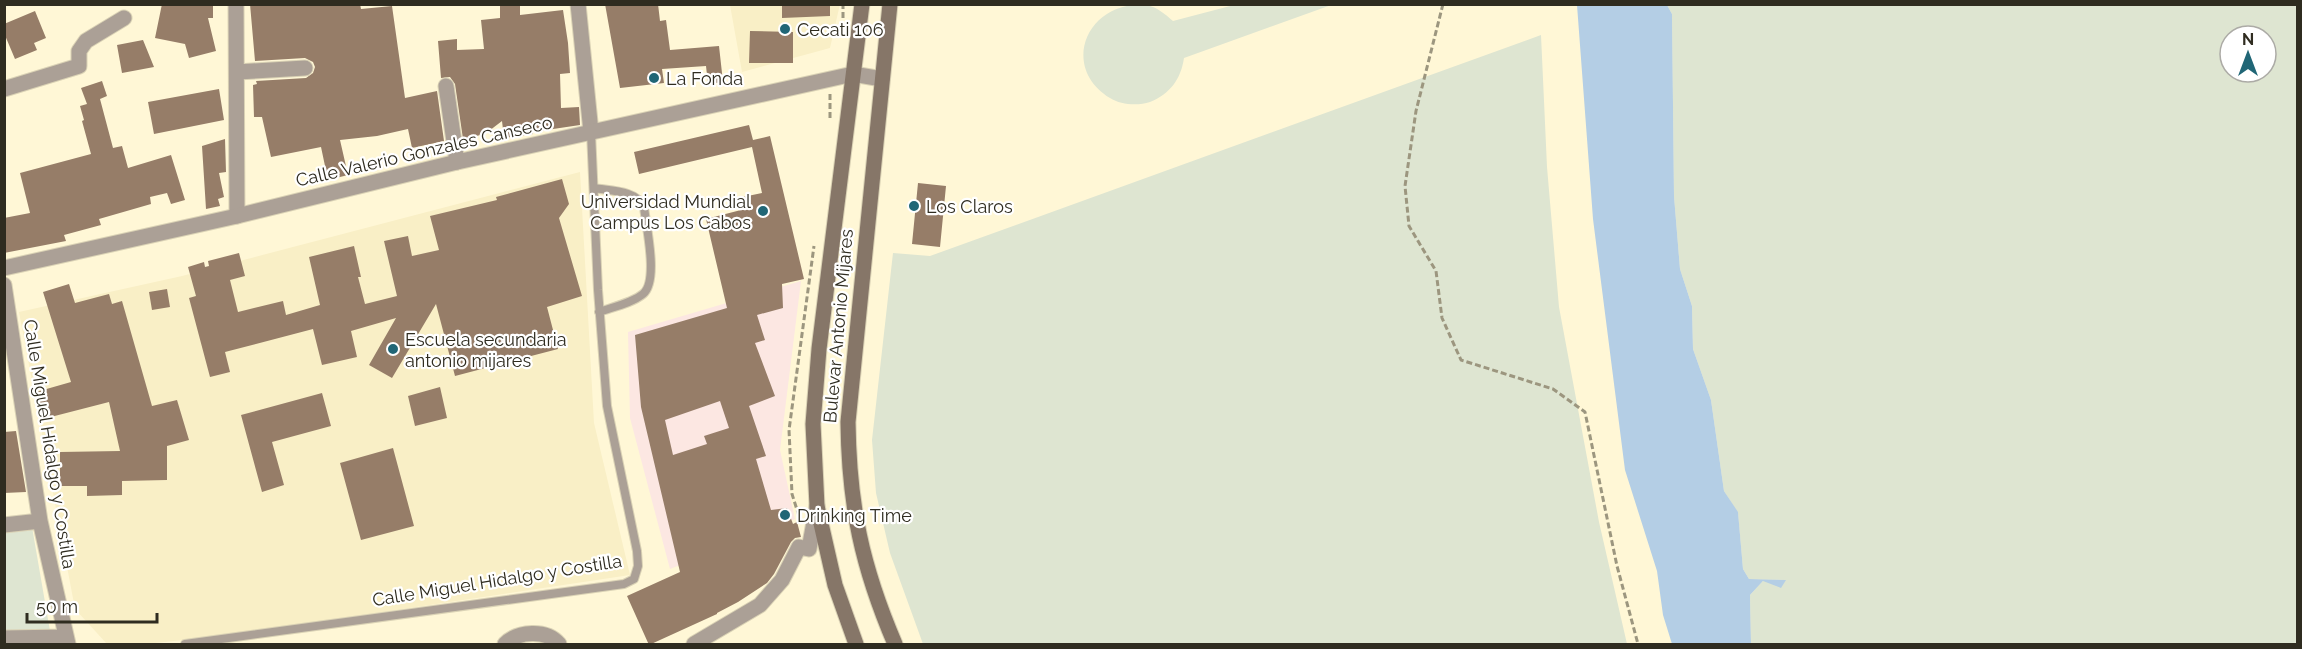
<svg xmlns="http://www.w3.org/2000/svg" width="2302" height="649" viewBox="0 0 2302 649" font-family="Raleway,sans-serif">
  <rect width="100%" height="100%" fill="#fff7d6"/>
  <!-- commercial -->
  <path fill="#fce7e2" d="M 801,281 L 780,450 L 795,519 L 670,569 L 630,418 L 628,332 Z"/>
  <!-- built -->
  <path fill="#f9efc6" d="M 840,4 L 830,48 L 742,72 L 730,5 Z
    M 580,172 L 594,423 L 630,575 L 229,635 L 146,644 L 107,644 L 75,609 L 19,312 L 182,276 Z"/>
  <!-- green -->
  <path fill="#dee5d1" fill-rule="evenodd" d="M 1334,4 L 1184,58 C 1181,79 1170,94 1150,102 C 1138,106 1121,105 1110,98 C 1059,67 1087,0 1146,5 C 1157,7 1165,14 1173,21 L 1234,5 Z
    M 1667,5 L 2297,5 L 2297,644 L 1751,644 L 1750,595 L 1763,581 L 1786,580 L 1749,579 L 1743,569 L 1738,513 L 1724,491 L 1711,400 L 1693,349 L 1692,306 L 1680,269 L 1674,196 L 1672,14 ZM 2230,36 L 2266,36 L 2266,72 L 2230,72 Z
    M 1541,35 L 1547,167 L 1559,307 L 1599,522 L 1627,644 L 923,644 L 890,553 L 876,493 L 872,440 L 893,253 L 930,256 Z
    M 32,527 L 50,631 L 5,635 L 4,530 Z"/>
  <!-- water -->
  <path fill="#b4cee5" d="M 1577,5 L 1667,5 L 1672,14 L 1674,196 L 1680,269 L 1692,306 L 1693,349 L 1711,400 L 1724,491 L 1738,512 L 1743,569 L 1749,579 L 1786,580 L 1781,588 L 1763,581 L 1750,595 L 1751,644 L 1672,644 L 1663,615 L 1657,571 L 1625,470 L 1593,219 Z"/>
  <!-- building -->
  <path fill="#967d68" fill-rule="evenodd" d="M 162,4 L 213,4 L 213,18 L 208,18 L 216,51 L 189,58 L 185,44 L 155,38 Z
    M 250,4 L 360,4 L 361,9 L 392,6 L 405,98 L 437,91 L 444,141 L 412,148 L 408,129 L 377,136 L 340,140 L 348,175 L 328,180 L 321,147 L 271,157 L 262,117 L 254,117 L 253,85 L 257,84 L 256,81 L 306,78 L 313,73 L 315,67 L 313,62 L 305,58 L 255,61 Z
    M 500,4 L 520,4 L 520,15 L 563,10 L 568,43 L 570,73 L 560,74 L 561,108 L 579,107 L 580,125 L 533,132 L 533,134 L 504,138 L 502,121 L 485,134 L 463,139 L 455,84 L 450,77 L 441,78 L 438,41 L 457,39 L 457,50 L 484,49 L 481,20 L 500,18 Z
    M 605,4 L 658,4 L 660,21 L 666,20 L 670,50 L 719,46 L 723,82 L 708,84 L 706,66 L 662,69 L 664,83 L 620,88 Z
    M 782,4 L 830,4 L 830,16 L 782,18 Z
    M 35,11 L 46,38 L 34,43 L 37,50 L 15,59 L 4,33 L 4,24 Z
    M 750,31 L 793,32 L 793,63 L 749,63 Z
    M 143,40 L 154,67 L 122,73 L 117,45 Z
    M 102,81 L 107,96 L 100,99 L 113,148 L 122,146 L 128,168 L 171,155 L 185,200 L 171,204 L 167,193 L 150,197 L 151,204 L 99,219 L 101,225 L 64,235 L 66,241 L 4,253 L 4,218 L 30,213 L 20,173 L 91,154 L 82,121 L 84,120 L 80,106 L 87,104 L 81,88 Z
    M 219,89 L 224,120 L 154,134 L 148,102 Z
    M 749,125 L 753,140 L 770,136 L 804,279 L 782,284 L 783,308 L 757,315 L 765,340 L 755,343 L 775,396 L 749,406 L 766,456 L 756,459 L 771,510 L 787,508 L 793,524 L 797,522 L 801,537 L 795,538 L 791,542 L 774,574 L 767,583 L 738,602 L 717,613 L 717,614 L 649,645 L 627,596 L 680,572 L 641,407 L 635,335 L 727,308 L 706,219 L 741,210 L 738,198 L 762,193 L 752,147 L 639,174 L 634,152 ZM 720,401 L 729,428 L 704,436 L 707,444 L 673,455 L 665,420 Z
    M 225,139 L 226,172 L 219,173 L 224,197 L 218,199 L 220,206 L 206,209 L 202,146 Z
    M 562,179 L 569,204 L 559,218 L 582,296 L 547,307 L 558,349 L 455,376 L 436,304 L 392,378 L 369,365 L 396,318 L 351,331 L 357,357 L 322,365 L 313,329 L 225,352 L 230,372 L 210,377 L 189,298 L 196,296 L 188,267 L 204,262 L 205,267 L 209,266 L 208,261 L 239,253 L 245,276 L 230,280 L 238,312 L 283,301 L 286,315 L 320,305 L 309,257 L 354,246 L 361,277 L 358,277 L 365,304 L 397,296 L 384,241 L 408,236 L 412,256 L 439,250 L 430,216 L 497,200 L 496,197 Z
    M 918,183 L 946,186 L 940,247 L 912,244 Z
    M 69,284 L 75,303 L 109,294 L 112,304 L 122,301 L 152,406 L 177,400 L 189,440 L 167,446 L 167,480 L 122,481 L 122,495 L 87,496 L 87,486 L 60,486 L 60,452 L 120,451 L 109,402 L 43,419 L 36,392 L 71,382 L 43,292 Z
    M 167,289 L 170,307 L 152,310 L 149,292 Z
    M 440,387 L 447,418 L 415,426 L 408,396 Z
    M 322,393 L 331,426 L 272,442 L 284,485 L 262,492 L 241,415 Z
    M 16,431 L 26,492 L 4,493 L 4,432 Z
    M 393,448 L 414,526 L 361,540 L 340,463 Z"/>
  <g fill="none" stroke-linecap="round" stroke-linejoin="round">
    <defs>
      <path id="service" d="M 594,188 C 610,191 636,190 644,207 C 646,226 659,281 643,294 C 632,303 613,307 599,312
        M 185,644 L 624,584 L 634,579 L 638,566 L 637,551 L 607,406 L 598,290 L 591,132"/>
      <path id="minor" d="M 236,4 L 237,216
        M 578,4 L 591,132
        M 237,72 L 305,68
        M 446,86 L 457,162
        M 4,89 L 79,66 L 79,51 L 86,41 L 124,18
        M 4,285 L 40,521 L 68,644
        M 4,525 L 40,521
        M 4,638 L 65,637
        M 505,644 C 518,631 546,629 559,644
        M 694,644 L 760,605 L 782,580 L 799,547 L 809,549 L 817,506"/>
      <path id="tertiary" d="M 4,268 L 237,216 L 457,162 L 853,74 L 882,79"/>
      <path id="secondary" d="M 890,4 L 848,422 C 849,506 862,567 895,644
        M 856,644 L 835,585 L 817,506 L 813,424 L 819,349 L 862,4"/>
    </defs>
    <!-- service casing -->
    <use href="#service" stroke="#dad2b5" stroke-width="10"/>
    <!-- minor casing -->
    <use href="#minor" stroke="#dad2b5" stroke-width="17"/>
    <!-- tertiary casing -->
    <use href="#tertiary" stroke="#dad2b5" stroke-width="17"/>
    <!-- secondary casing -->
    <use href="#secondary" stroke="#dad2b5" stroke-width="17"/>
    <!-- path -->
    <path stroke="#9c967f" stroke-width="3" stroke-dasharray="6 3" stroke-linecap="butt" d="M 1443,4 L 1416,111 L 1405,186 L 1409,226 L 1436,271 L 1442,318 L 1461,360 L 1553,389 L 1585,412 L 1617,566 L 1638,644
      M 843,18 L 843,4
      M 830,94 L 830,118
      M 799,516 L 792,494 L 789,430 L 814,246"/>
    <!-- service -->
    <use href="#service" stroke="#aba096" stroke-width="8"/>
    <!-- minor -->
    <use href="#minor" stroke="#aba096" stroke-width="15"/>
    <!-- tertiary -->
    <use href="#tertiary" stroke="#aba096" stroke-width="15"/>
    <!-- secondary -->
    <use href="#secondary" stroke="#867668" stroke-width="15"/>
  </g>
  <!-- markers -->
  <g fill="#206676" stroke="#fff" stroke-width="2">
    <circle cx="785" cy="29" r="6"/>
    <circle cx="654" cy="78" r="6"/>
    <circle cx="914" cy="206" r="6"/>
    <circle cx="763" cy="211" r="6"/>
    <circle cx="393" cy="349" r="6"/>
    <circle cx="785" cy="515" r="6"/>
  </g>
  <g text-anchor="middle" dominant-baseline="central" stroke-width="4.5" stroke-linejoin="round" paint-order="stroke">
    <!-- poi labels -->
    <g font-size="18" fill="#2f2c20" stroke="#fff" text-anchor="start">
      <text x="797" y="29">Cecati 106</text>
      <text x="666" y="78">La Fonda</text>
      <text x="751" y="201" text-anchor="end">Universidad Mundial<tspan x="751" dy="21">Campus Los Cabos</tspan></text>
      <text x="926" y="206">Los Claros</text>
      <text x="405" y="339">Escuela secundaria<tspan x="405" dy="21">antonio mijares</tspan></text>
      <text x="797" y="515">Drinking Time</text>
    </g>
    <!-- street labels -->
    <g font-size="18" fill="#2f2c20" stroke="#fff">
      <text transform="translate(424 151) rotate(-13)">Calle Valerio Gonzales Canseco</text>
      <text transform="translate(838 326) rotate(-85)">Bulevar Antonio Mijares</text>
      <text transform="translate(50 444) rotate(81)">Calle Miguel Hidalgo y Costilla</text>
      <text transform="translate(497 580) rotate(-9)">Calle Miguel Hidalgo y Costilla</text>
    </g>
  </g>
  <!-- border -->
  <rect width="2302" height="649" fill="none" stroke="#2f2c20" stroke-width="12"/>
  <!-- north arrow -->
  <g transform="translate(2248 54)"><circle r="28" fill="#ffffff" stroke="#acaba6" stroke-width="1.5"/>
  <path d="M0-4.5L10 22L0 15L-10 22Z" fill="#206676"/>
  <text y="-9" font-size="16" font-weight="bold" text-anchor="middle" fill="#2f2c20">N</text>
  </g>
  <!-- scale -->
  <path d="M27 613v9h130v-9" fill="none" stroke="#2f2c20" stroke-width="3"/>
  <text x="36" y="613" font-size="18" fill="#2f2c20" stroke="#ffffff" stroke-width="4.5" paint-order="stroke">50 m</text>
</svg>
